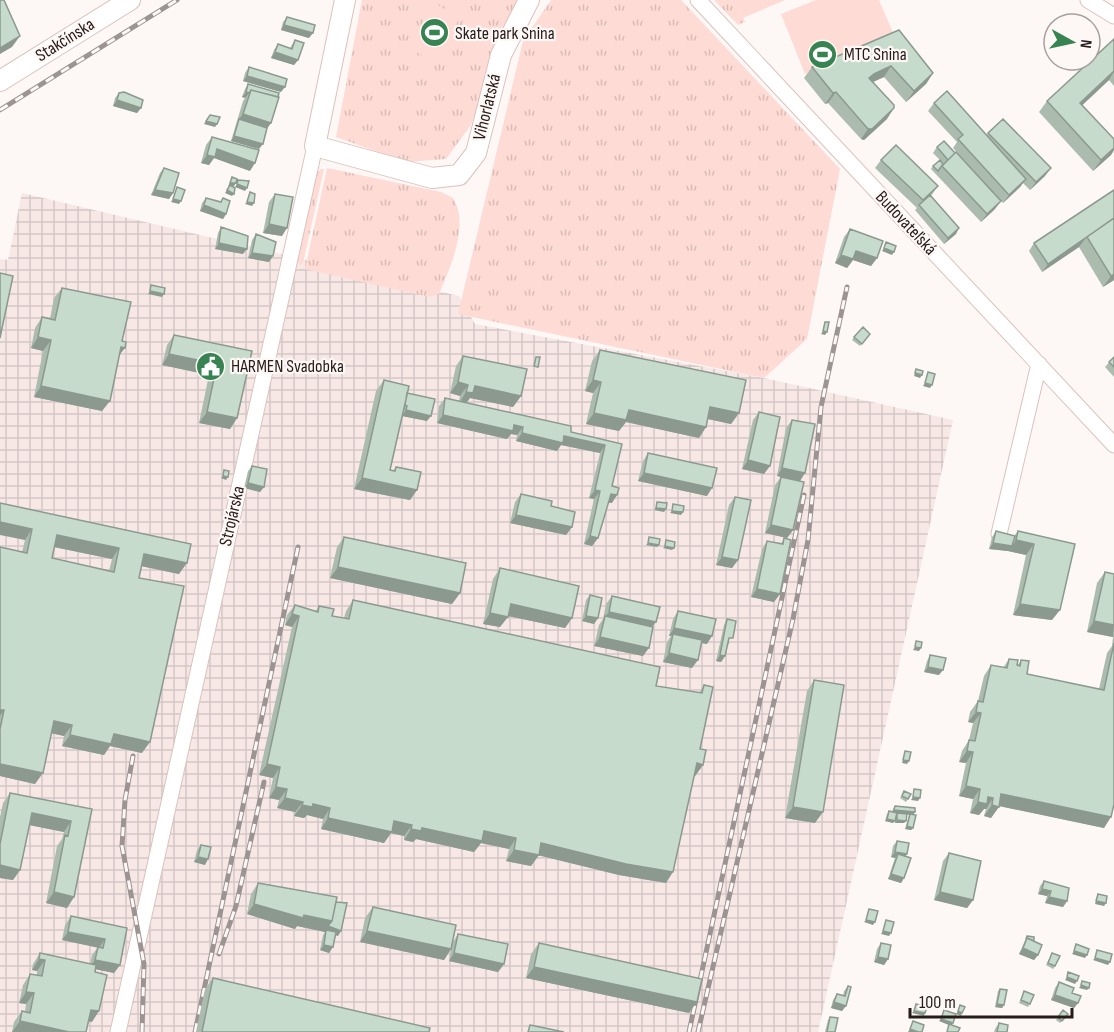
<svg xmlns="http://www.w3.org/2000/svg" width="1114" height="1032" viewBox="0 0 1114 1032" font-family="'Sofia Sans Condensed',sans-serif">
  <defs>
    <pattern id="industrial-grid" width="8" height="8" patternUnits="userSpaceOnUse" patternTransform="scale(1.5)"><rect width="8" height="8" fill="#f7e8e6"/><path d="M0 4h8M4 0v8" fill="none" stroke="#d4c7c5"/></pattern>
    <pattern id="grass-tufts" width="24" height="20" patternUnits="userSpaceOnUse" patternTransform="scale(1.5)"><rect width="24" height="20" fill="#fedbd5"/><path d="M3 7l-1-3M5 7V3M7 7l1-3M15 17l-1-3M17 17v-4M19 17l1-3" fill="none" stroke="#dabcb6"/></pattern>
  </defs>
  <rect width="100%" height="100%" fill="#fdf7f6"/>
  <!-- industrial -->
  <path fill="url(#industrial-grid)" d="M 22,193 L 459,296 L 475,324 L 764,378 L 953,420 L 818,1032 L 0,1032 L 0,259 L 8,260 Z"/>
  <!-- grass -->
  <path fill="url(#grass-tufts)" d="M 362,0 L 520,0 L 486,82 L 471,125 L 446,159 L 406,162 L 336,137 Z
    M 551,0 L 681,0 L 840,169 L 807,339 L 764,378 L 458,314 L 523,41 Z
    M 714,0 L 735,0 L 745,22 L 738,25 Z
    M 327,168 L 441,192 L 453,198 C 470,224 450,268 439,294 L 429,297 L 305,269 Z
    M 321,169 L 324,169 L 303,263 L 300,265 L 296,262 L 313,177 Z"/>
  <!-- pitch -->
  <path fill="#fedbd5" d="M 735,0 L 785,0 L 743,18 Z
    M 816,0 L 879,0 L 894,35 L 805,74 L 781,14 Z
    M 435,3 L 459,19 L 435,63 L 407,47 Z"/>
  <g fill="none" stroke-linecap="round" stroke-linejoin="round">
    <defs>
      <path id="minor" d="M 698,0 L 1114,445
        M 1088,0 L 1114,16
        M 999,534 L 1039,364
        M 118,1032 L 315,146"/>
      <path id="major" d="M 345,0 L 315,146 L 432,178 L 459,175 L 476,153 L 501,55 L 529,0
        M 0,81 L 130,0"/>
    </defs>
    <!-- minor casing -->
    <use href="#minor" stroke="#dbc2be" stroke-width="17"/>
    <!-- major casing -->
    <use href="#major" stroke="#dbc2be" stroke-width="22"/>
    <!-- minor -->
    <use href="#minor" stroke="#fff" stroke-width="15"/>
    <!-- major -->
    <use href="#major" stroke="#fff" stroke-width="20"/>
    <defs>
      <path id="rail" d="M 0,110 L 177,0
        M 133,756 L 125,800 L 122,846 L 144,964 L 142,1032
        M 219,954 L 236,906 L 264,782
        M 195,1032 L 298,547
        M 689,1032 L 804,495
        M 698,1032 L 793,619 L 808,540 L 821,407 L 847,287"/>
    </defs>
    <!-- rail casing -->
    <use href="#rail" stroke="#9b9492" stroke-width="5"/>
    <!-- rail -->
    <use href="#rail" stroke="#fdf7f6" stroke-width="3" stroke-dasharray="9" stroke-linecap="butt"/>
  </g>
  <!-- wall -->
  <path fill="#abbcaf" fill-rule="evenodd" d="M 287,17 L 309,38 L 281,30 L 283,22 Z
    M 899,30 L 933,73 L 926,84 L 906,102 L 884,77 L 873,82 L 887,119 L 864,140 L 861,139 L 828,103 L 825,104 L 804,78 L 812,67 Z
    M 1114,39 L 1114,86 L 1109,80 L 1082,105 L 1114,139 L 1114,150 L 1111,155 L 1093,171 L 1039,112 L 1047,101 Z
    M 295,40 L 298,60 L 294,65 L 271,58 L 274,50 L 278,44 L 290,48 Z
    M 249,67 L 281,92 L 243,81 L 245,73 Z
    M 248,84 L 271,123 L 267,128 L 259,149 L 231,141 L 243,101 L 245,98 L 242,97 L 245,89 Z
    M 119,93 L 141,108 L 137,113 L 113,106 L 115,98 Z
    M 934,103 L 987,135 L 988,133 L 1045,176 L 1030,190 L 1023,183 L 1020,187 L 1003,203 L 953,148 L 957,142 L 928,111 Z
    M 212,137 L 250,171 L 214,158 L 209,165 L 201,163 L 206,145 Z
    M 937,147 L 995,209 L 981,222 L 931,169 L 933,166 L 944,164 L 933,153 Z
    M 881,160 L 938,186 L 931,196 L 956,234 L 944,244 L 915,210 L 917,208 L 875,168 Z
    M 164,168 L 173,193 L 169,199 L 151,195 L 160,173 Z
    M 1114,190 L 1114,280 L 1103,287 L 1079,247 L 1042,272 L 1029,251 L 1034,243 Z
    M 275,194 L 282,236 L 263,233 L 269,202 Z
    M 206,198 L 220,202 L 223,198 L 226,214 L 223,219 L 200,211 L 202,203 Z
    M 221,227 L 243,254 L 215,249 L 218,233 Z
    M 850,229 L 877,258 L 871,266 L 853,260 L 847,268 L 835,263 L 844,237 Z
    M 256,234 L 269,262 L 248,258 L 252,240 Z
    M 62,288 L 119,356 L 102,411 L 34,397 L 43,351 L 31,348 L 35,328 L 42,317 L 50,319 L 54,298 Z
    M 870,334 L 860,346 L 852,340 L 854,337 Z
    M 174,335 L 252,351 L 237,418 L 230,429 L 199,423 L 209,375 L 162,365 L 167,345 Z
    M 600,350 L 739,413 L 731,424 L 708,419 L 706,427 L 699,438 L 626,422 L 619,431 L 586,424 L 593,393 L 585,391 L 592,361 Z
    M 463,356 L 521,396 L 513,407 L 470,398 L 467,403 L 571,432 L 622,444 L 612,486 L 612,503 L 608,503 L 598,538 L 592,546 L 584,544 L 594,499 L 589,498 L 600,453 L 561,445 L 557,451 L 516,441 L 517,435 L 511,434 L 507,439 L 437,423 L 439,406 L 445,398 L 459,401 L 460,396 L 450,393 L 456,366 Z
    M 1114,357 L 1114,377 L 1105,367 Z
    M 384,380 L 407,393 L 427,421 L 402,416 L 390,470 L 393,471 L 396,467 L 417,490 L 410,500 L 354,489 L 376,391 Z
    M 759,412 L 764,474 L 742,469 L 753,420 Z
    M 792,420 L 800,481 L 793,530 L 787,538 L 765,533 L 775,485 L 781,477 L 777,476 L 786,428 Z
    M 648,453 L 707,496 L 638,481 L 643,461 Z
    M 252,466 L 264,487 L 260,492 L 244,488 L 248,471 Z
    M 521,494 L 551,506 L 572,527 L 566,535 L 510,523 L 515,502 Z
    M 735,497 L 738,560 L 732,568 L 716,565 L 729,505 Z
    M 0,503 L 191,544 L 179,574 L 141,566 L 139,578 L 142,753 L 110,746 L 104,755 L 62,746 L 64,736 L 51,733 L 35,784 L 0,776 L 0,547 L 22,552 L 25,540 ZM 54,547 L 112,559 L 109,571 L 52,558 Z
    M 996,531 L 1014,536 L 1018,531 L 1075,544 L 1052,620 L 1013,615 L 1026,555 L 1008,551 L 989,549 L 992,537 Z
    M 344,537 L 460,593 L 452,604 L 330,578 L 337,547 Z
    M 784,538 L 774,602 L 751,597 L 762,549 L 767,541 L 781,544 Z
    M 500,568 L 572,618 L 565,628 L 508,616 L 500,627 L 483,624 L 493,579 Z
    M 1105,572 L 1114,574 L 1114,804 L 1104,828 L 999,806 L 991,818 L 984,816 L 986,809 L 984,809 L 979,815 L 970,813 L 973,799 L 959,796 L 966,763 L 959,762 L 962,751 L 969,740 L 973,723 L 968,722 L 970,712 L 978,701 L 984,676 L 991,665 L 1003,668 L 1009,659 L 1018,665 L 1021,660 L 1027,674 L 1099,689 L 1107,653 L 1112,646 L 1113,637 L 1087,632 L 1097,583 Z
    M 590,595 L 598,618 L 594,624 L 582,621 L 586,600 Z
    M 612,596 L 653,627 L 643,656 L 594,646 L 599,625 L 603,619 L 606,604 Z
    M 353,600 L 656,686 L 699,693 L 704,685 L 700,749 L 703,765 L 695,776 L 694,775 L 666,883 L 619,875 L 539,855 L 531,866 L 506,861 L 509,849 L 481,843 L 474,852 L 416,839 L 413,842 L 404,840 L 404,836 L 391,833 L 384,843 L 321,829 L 323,819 L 307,815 L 304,818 L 294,816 L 295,812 L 277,808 L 279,800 L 269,798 L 273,778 L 259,775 L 292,627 L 285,625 L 287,615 L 295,605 L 315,612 L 319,606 L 332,616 L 344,618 L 346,611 Z
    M 678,611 L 707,644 L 701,643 L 692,668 L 663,662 L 667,642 L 671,636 L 669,636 L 673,619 Z
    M 727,619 L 729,644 L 728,644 L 725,656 L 721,662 L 716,661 L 724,625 Z
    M 930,655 L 939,675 L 924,672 L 927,661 Z
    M 814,680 L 815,823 L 785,818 L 807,691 Z
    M 904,791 L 911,794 L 906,802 L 900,798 Z
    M 10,793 L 92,809 L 74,897 L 67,908 L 46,903 L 57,846 L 62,839 L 64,832 L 29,825 L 20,870 L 13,880 L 0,878 L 0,817 L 3,803 Z
    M 895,806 L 915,812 L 913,814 L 913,828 L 911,830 L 905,829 L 909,815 L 907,814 L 906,821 L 904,823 L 895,823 L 895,818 L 893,823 L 885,821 L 887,814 L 889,811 L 892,812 L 893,809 Z
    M 897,841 L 907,854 L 905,857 L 904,878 L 901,883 L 888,879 L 895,858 L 891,857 L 893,846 Z
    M 201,845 L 205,865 L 194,862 L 197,850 Z
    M 949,853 L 973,900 L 967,908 L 934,900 L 943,861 Z
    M 1044,881 L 1067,901 L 1063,907 L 1045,903 L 1047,896 L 1038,894 L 1040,886 Z
    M 258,883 L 336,902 L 338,936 L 336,935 L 329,953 L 320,950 L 323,935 L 325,932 L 297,926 L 295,929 L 247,914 L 251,894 Z
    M 373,907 L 453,942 L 458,934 L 504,964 L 498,972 L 449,961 L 451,949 L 444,960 L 360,942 L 365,918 Z
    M 71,916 L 127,928 L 120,965 L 114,973 L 96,969 L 92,1022 L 89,1021 L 86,1032 L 12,1032 L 14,1022 L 22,1011 L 25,1012 L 26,1004 L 19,1003 L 23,985 L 30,974 L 37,975 L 37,971 L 32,970 L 33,964 L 40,953 L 90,964 L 92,955 L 98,947 L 62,940 L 65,925 Z
    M 1027,936 L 1034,941 L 1038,955 L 1034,960 L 1019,954 Z
    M 539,943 L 689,1013 L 526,978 L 531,954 Z
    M 881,943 L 888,959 L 884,965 L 874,962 L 877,949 Z
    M 1052,953 L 1055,966 L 1053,969 L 1046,965 Z
    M 213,978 L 429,1032 L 196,1032 L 205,989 Z
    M 1059,982 L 1072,993 L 1078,1003 L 1074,1008 L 1051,1000 L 1055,988 Z
    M 848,986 L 842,1011 L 831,1008 L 833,1000 L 837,994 L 843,996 L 844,991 Z
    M 1000,989 L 1004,1005 L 1002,1008 L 995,1007 L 998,991 Z
    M 1024,991 L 1030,1004 L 1028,1007 L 1019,1003 Z
    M 1063,1010 L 1068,1014 L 1060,1023 L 1056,1020 Z
    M 830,1017 L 835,1032 L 825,1032 L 828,1020 Z
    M 999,1023 L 1007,1032 L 994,1032 L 995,1029 Z"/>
  <!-- shaded-wall -->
  <path fill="#8b998f" d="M 284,25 L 313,33 L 309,38 L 281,30 Z
    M 20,36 L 12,47 L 0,54 L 0,48 Z
    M 275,52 L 298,60 L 294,65 L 271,58 Z
    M 891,66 L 884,77 L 866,85 L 869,78 L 874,74 Z
    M 1114,71 L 1109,80 L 1073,114 L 1080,103 Z
    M 933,73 L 926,84 L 906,102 L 914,91 Z
    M 247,76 L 285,87 L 281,92 L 243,81 Z
    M 246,92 L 249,93 L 245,98 L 242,97 Z
    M 836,92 L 828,103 L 825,104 L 833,93 Z
    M 117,100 L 141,108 L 137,113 L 113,106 Z
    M 894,108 L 887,119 L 864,140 L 861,139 L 868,129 Z
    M 243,114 L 271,123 L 264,133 L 239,119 Z
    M 206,121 L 217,124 L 215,127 L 204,124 Z
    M 234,136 L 263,144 L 259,149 L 231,141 Z
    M 1114,148 L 1114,150 L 1111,155 L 1093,171 L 1101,160 Z
    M 217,149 L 255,163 L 250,171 L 214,158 L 209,165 L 201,163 L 207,155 Z
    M 1051,168 L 1045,176 L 1030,190 L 1036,182 Z
    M 1026,179 L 1020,187 L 1003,203 L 1009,195 Z
    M 230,183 L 236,183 L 234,186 L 228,186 Z
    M 237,184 L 247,188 L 245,191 L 235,187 Z
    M 155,190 L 173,193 L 169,199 L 151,195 Z
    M 227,190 L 234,194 L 232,196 L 225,193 Z
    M 173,199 L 181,201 L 179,204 L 171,202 Z
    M 1001,201 L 995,209 L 981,222 L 987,214 Z
    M 247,202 L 254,203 L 252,206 L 245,204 Z
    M 204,205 L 226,214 L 223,219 L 200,211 Z
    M 269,224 L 287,228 L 282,236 L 263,233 Z
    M 959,228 L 956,234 L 944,244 L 948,238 Z
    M 1085,239 L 1079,247 L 1042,272 L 1048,264 Z
    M 219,243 L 247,249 L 243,254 L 215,249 Z
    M 884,248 L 894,252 L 892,255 L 882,251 Z
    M 856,251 L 877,258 L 871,266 L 853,260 L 847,268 L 835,263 L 841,255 Z
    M 252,253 L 273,256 L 269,262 L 248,258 Z
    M 1114,274 L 1114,280 L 1103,287 L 1111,276 Z
    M 150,291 L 164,294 L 162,297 L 148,294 Z
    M 823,331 L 827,332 L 825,335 L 821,334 Z
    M 38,337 L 51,340 L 43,351 L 31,348 Z
    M 121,347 L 125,348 L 117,358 Z
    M 169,354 L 217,364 L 209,375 L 162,365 Z
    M 915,373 L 922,375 L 920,378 L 914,376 Z
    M 593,380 L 601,382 L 593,393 L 585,391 Z
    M 458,382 L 468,385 L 460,396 L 450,393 Z
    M 925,383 L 932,385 L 930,388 L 923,386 Z
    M 41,386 L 110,401 L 102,411 L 34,397 Z
    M 475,386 L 521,396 L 513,407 L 470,398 L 465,404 L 461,400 L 466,392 Z
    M 710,407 L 739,413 L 731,424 L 703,418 Z
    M 406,410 L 431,416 L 427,421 L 402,416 Z
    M 629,410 L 706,427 L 699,438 L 626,422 L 619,431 L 586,424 L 594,413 Z
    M 207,412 L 237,418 L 230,429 L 199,423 Z
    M 443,415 L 514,425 L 523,427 L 517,435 L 511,434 L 507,439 L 437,423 Z
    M 522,433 L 564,436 L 605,445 L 600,453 L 561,445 L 557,451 L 516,441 Z
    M 748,460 L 770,466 L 764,474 L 742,469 Z
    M 782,468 L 805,473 L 800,481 L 777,476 Z
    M 644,473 L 712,488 L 707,496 L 638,481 Z
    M 223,476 L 228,477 L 226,480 L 221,478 Z
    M 362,478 L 417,490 L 410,500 L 354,489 Z
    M 248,483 L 264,487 L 260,492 L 244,488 Z
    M 595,490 L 600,491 L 594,499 L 589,498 Z
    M 611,494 L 617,495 L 612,503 L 605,502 Z
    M 656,508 L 666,509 L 664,512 L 654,510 Z
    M 672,511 L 683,512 L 681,515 L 670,513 Z
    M 516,515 L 572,527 L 566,535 L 510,523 Z
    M 0,522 L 32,529 L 25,540 L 0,535 Z
    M 771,525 L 793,530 L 787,538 L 765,533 Z
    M 57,535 L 119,548 L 112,559 L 49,546 Z
    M 590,536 L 598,538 L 592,546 L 584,544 Z
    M 1016,540 L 1034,544 L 1026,555 L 1008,551 L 989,549 L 993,543 L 1012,546 Z
    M 648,543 L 659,545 L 657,547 L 646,545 Z
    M 665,546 L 674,548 L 672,550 L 663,548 Z
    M 144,554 L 187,563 L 179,574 L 136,565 Z
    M 722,557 L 738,560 L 732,568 L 716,565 Z
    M 338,567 L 460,593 L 452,604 L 330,578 Z
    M 757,589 L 780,594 L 774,602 L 751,597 Z
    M 511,604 L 572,618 L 565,628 L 503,615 Z
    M 1020,604 L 1060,610 L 1052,620 L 1013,615 Z
    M 609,612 L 656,622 L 650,630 L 604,618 Z
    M 490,613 L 508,617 L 500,627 L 483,624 Z
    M 292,614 L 299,616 L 292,627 L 285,625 Z
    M 586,616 L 598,618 L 594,624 L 582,621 Z
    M 1094,621 L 1114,625 L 1113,637 L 1087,632 Z
    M 674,628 L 712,636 L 707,644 L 672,637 L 673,634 L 671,636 L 669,636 Z
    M 600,637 L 649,648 L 643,656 L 594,646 Z
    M 915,647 L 921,648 L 919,651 L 913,650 Z
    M 669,653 L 698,660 L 692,668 L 663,662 Z
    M 720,655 L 725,656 L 721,662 L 716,661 Z
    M 928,667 L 943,670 L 939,675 L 924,672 Z
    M 0,710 L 4,710 L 0,716 Z
    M 976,712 L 981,713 L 973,723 L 968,722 Z
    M 54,721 L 72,725 L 64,736 L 46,732 Z
    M 114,734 L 150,742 L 142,753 L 110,746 L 104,755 L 62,746 L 70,735 Z
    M 967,751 L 973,752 L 966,763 L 959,762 Z
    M 903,760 L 909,761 L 907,764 L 902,763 Z
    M 697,763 L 703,765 L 695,776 L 689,774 Z
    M 0,764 L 43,773 L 35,784 L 0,776 Z
    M 267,764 L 280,767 L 273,778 L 259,775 Z
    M 966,786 L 980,789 L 973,799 L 959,796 Z
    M 276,787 L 287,789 L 279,800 L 269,798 Z
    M 1001,794 L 1111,817 L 1104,828 L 994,805 Z
    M 913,797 L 920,798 L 918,801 L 911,800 Z
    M 988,797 L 993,798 L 986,809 L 984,809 L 979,815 L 970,813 L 978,802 Z
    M 285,798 L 303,802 L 295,812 L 277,808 Z
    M 313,804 L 330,808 L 323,819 L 307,815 L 304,818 L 294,816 L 302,805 Z
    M 992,805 L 999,807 L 991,818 L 984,816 Z
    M 793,807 L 823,812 L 815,823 L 785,818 Z
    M 894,810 L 915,812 L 913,815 L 892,813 Z
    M 32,813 L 71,821 L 64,832 L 24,824 Z
    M 328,818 L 394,821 L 412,825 L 404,836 L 391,833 L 384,843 L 321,829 Z
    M 887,819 L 895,821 L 893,823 L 885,821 Z
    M 897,820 L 906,821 L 904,823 L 895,823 Z
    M 907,826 L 913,828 L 911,830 L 905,829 Z
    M 422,828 L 484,831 L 516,838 L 509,849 L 481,843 L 474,852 L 416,839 L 413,842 L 404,840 L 411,829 Z
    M 541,843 L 673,872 L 666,883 L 619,875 L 533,854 Z
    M 514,850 L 539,855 L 531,866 L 506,861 Z
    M 895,852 L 907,854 L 903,860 L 898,854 L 895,858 L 891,857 Z
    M 198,857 L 208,859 L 205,865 L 194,862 Z
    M 0,865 L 20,870 L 13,880 L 0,878 Z
    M 891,874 L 904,878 L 901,883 L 888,879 Z
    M 1042,889 L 1051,891 L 1047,896 L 1038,894 Z
    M 54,892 L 74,897 L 67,908 L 46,903 Z
    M 940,892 L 973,900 L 967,908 L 934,900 Z
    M 1049,897 L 1067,901 L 1063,907 L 1045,903 Z
    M 1096,901 L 1106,903 L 1104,906 L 1095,904 Z
    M 254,904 L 332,921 L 341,931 L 338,936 L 326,932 L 326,930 L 325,932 L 297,926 L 295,929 L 247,914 Z
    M 866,920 L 875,922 L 873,925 L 864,922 Z
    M 367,931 L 451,949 L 444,960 L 360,942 Z
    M 883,931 L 891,933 L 889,936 L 881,934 Z
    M 68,932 L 105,939 L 99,948 L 62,940 Z
    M 324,945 L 333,947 L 329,953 L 320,950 Z
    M 1023,948 L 1038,955 L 1034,960 L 1019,954 Z
    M 1074,951 L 1087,955 L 1085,958 L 1072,954 Z
    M 454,953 L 504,964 L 498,972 L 449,961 Z
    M 878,957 L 888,959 L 884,965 L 874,962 Z
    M 1095,958 L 1110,962 L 1108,965 L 1093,960 Z
    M 39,959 L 45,960 L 37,971 L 32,970 Z
    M 95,960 L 120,965 L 114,973 L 89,968 Z
    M 534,967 L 697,1002 L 689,1013 L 526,978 Z
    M 1067,977 L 1077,981 L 1075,984 L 1065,980 Z
    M 1081,985 L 1089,988 L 1087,990 L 1079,988 Z
    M 26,992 L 34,993 L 26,1004 L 19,1003 Z
    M 1055,995 L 1078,1003 L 1074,1008 L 1051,1000 Z
    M 834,1002 L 846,1006 L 842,1011 L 831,1008 Z
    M 997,1004 L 1004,1005 L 1002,1008 L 995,1007 Z
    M 91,1010 L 99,1011 L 92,1022 L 84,1020 Z
    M 914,1011 L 925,1013 L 924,1016 L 912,1013 Z
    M 958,1011 L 962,1013 L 961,1016 L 956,1014 Z
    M 941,1019 L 953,1023 L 951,1026 L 939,1021 Z
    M 20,1021 L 69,1032 L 12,1032 Z
    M 910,1029 L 918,1032 L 908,1032 Z"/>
  <!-- building -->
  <path fill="#c7dbcc" stroke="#8b998f" stroke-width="1.5" fill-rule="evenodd" d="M 0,0 L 4,0 L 20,36 L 0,48 Z
    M 287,17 L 315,25 L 313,33 L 284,25 Z
    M 899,30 L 933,73 L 914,91 L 891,66 L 874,74 L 869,78 L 894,105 L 894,108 L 872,129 L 868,129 L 836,92 L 833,93 L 812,67 Z
    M 1114,39 L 1114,71 L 1080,103 L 1114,139 L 1114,148 L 1101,160 L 1047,101 Z
    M 295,40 L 304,43 L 298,60 L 275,52 L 278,44 L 292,49 Z
    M 249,67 L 287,79 L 285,87 L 247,76 Z
    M 248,84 L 279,93 L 278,97 L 251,90 L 249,93 L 246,92 Z
    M 251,90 L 279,97 L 271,123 L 243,114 Z
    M 947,91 L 1026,179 L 1009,195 L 958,139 L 963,135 L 934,103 Z
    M 124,92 L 143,100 L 141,108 L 117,100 L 119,93 Z
    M 210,115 L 220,117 L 217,124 L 206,121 Z
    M 239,119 L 267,128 L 263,144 L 234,136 Z
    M 1003,119 L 1051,168 L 1036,182 L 988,133 Z
    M 212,137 L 259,150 L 255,163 L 217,149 L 215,157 L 207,155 Z
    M 944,141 L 955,153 L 948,160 L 937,147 Z
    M 896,145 L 938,186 L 923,200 L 881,160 Z
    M 956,152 L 1001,201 L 987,214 L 942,166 Z
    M 940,160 L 943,164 L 938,171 L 933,166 Z
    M 164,168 L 179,173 L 173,193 L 155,190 Z
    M 232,177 L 237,179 L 236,183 L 230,183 Z
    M 238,180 L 249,181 L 247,188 L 237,184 Z
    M 230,185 L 235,188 L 234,194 L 227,190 Z
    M 177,187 L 185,190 L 181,201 L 173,199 Z
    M 1114,190 L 1114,218 L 1048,264 L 1034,243 Z
    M 250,192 L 255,194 L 254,203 L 247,202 Z
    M 275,194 L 293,197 L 287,228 L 269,224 Z
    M 930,195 L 959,228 L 948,238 L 919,205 Z
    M 206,198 L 221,202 L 223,198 L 230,201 L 226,214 L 204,205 Z
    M 1114,218 L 1114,274 L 1111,276 L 1087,237 Z
    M 221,227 L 248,236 L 247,249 L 219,243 Z
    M 850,229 L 883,241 L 877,258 L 856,251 L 853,259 L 841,255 Z
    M 256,234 L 276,242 L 273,256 L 252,253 Z
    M 886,242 L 896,246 L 894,252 L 884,248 Z
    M 0,273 L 13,276 L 0,338 Z
    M 151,285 L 165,288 L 164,294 L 150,291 Z
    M 62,288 L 131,302 L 122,341 L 126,342 L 125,348 L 121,347 L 110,401 L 41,386 L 51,340 L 38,337 L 42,317 L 55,320 Z
    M 825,322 L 829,322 L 827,332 L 823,331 Z
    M 863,327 L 870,334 L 862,344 L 854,337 Z
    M 174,335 L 252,351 L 237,418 L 207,412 L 217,364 L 169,354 Z
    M 600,350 L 746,380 L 739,413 L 710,407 L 706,427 L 629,410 L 626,420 L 594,413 L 601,382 L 593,380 Z
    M 463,356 L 527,369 L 521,396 L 475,386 L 473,393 L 466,392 L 468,385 L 458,382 Z
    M 536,357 L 540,357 L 538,367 L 534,366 Z
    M 1114,357 L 1114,367 L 1109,362 Z
    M 916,369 L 923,371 L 922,375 L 915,373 Z
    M 928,372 L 935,374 L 932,385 L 925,383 Z
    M 384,380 L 409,386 L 390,470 L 395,471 L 396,467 L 421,472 L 417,490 L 362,478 Z
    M 407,393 L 435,399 L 431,416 L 406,410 L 407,406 L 405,405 Z
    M 445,398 L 571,426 L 571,432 L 622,444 L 612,486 L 619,488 L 617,495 L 611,494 L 598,538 L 590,536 L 600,491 L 595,490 L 605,445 L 564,436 L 563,443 L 522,433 L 523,427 L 514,425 L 513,431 L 443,415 Z
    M 759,412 L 780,417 L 770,466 L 748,460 Z
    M 792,420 L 815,424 L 805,473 L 782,468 Z
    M 648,453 L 717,468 L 712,488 L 644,473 Z
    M 252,466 L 267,469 L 264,487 L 248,483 Z
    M 224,470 L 229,471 L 228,477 L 223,476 Z
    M 781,477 L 804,482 L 793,530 L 771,525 Z
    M 521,494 L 552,501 L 551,506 L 575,512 L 572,527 L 516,515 Z
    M 735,497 L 751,500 L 738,560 L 722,557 Z
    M 657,502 L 667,503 L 666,509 L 656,508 Z
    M 0,503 L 191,544 L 187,563 L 144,554 L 139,578 L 184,586 L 150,742 L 114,734 L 111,744 L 70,735 L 72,725 L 54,721 L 43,773 L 0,764 L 0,729 L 4,710 L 0,710 L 0,547 L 27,553 L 32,529 L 0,522 ZM 57,535 L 119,548 L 114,572 L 52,558 Z
    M 673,504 L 684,506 L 683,512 L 672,511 Z
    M 996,531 L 1015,536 L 1012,546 L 993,543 Z
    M 1018,531 L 1075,544 L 1060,610 L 1020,604 L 1034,544 L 1016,540 Z
    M 344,537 L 466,563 L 460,593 L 338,567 Z
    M 649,537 L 660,539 L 659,545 L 648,543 Z
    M 784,538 L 791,540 L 780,594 L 757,589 L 767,541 L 783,544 Z
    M 666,540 L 675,542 L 674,548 L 665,546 Z
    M 500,568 L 579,586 L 572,618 L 511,604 L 508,617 L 490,613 Z
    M 1105,572 L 1114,574 L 1114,625 L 1094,621 Z
    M 590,595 L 602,598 L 598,618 L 586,616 Z
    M 612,596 L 660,607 L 656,622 L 609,612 Z
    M 353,600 L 660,667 L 656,686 L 702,693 L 704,685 L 713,687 L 700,749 L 706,750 L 703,765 L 697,763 L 673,872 L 626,864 L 541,843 L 539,855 L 514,850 L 516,838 L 484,831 L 482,841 L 422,828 L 421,831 L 411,829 L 412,825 L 394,821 L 392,832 L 328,818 L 330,808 L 313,804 L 312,807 L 302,805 L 303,802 L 285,798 L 287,789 L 276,787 L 280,767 L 267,764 L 299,616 L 292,614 L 295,605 L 318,612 L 319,606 L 334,609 L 332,616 L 349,619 Z
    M 678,611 L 716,619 L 712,636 L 674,628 Z
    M 605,616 L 653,627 L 649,648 L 600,637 Z
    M 727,619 L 736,621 L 733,638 L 729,638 L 725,656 L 720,655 Z
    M 673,634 L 702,640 L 698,660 L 669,653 Z
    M 916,641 L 922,642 L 921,648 L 915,647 Z
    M 1114,643 L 1114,804 L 1111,817 L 1001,794 L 999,807 L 992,805 L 993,798 L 988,797 L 987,804 L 978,802 L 980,789 L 966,786 L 973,752 L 967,751 L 969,740 L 975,741 L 981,713 L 976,712 L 978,701 L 983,702 L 991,665 L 1007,668 L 1009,659 L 1018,660 L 1017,665 L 1020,666 L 1021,660 L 1029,661 L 1027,674 L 1104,690 Z
    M 930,655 L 946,658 L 943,670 L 928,667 Z
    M 814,680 L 844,685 L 823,812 L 793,807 Z
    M 905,751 L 911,752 L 909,761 L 903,760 Z
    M 914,789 L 921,790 L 920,798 L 913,797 Z
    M 904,791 L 911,794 L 908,799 L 902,796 Z
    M 10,793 L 92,809 L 74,897 L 54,892 L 65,835 L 68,836 L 71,821 L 32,813 L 20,870 L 0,865 L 0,844 Z
    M 895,806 L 915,808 L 915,812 L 894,810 Z
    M 889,811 L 897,813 L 895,821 L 887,819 Z
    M 897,813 L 907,814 L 906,821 L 897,820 Z
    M 910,814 L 916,815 L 913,828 L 907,826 Z
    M 897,841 L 909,843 L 907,854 L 895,852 Z
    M 201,845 L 211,847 L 208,859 L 198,857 Z
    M 949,853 L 981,861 L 973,900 L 940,892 Z
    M 898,854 L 911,858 L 904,878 L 891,874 Z
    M 1044,881 L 1069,888 L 1067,901 L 1049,897 L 1051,891 L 1042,889 Z
    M 258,883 L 337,897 L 332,921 L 304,915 L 303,918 L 254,904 Z
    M 1098,894 L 1107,896 L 1106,903 L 1096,901 Z
    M 336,902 L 347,903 L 341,931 L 328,926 L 332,921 Z
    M 373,907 L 456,925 L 451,949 L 367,931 Z
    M 869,909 L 878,911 L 875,922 L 866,920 Z
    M 71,916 L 127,928 L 120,965 L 95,960 L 98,947 L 103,948 L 105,939 L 68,932 Z
    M 886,920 L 894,922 L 891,933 L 883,931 Z
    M 326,930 L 336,932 L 333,947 L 324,945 Z
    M 458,934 L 508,944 L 504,964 L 454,953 Z
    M 1027,936 L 1034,937 L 1034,941 L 1027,938 L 1026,939 Z
    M 1027,938 L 1042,945 L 1038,955 L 1023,948 Z
    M 539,943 L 702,979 L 697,1002 L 534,967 Z
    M 881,943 L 891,945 L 888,959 L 878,957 Z
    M 1076,944 L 1089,949 L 1087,955 L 1074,951 Z
    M 1097,950 L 1112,954 L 1110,962 L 1095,958 Z
    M 40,953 L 96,965 L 95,972 L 107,975 L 99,1011 L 91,1010 L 86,1032 L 69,1032 L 20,1021 L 22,1011 L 30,1013 L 34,993 L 26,992 L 30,974 L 42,976 L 45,960 L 39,959 Z
    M 1052,953 L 1060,956 L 1055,966 L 1048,963 Z
    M 1068,972 L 1079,976 L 1077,981 L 1067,977 Z
    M 213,978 L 430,1028 L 429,1032 L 202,1032 Z
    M 1082,981 L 1090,983 L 1089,988 L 1081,985 Z
    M 1059,982 L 1074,988 L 1072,993 L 1081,996 L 1078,1003 L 1055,995 Z
    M 848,986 L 851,987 L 846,1006 L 834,1002 L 837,994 L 845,996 Z
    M 1000,989 L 1007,990 L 1004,1005 L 997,1004 Z
    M 1024,991 L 1034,995 L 1030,1004 L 1021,1000 Z
    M 916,1004 L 927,1007 L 925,1013 L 914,1011 Z
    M 960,1005 L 965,1007 L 962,1013 L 958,1011 Z
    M 944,1010 L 956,1014 L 953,1023 L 941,1019 Z
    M 1063,1010 L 1068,1014 L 1062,1021 L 1058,1017 Z
    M 830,1017 L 838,1018 L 835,1032 L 827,1032 Z
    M 913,1021 L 924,1025 L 922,1032 L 918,1032 L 910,1029 Z
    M 999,1023 L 1008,1025 L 1007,1032 L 997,1032 Z
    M 949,1024 L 960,1028 L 958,1032 L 947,1032 Z
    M 530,1025 L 564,1032 L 528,1032 Z"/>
  <!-- icons -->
  <defs>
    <symbol id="stadium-disc" viewBox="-11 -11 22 22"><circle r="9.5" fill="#378351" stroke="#fdf7f6"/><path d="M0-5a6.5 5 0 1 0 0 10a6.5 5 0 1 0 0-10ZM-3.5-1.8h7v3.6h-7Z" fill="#fff"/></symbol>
    <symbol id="civic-disc" viewBox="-11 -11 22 22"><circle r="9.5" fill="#378351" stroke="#fdf7f6"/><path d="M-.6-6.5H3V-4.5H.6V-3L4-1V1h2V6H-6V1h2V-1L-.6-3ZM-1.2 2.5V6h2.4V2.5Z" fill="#fff"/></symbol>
  </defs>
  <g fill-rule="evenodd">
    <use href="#stadium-disc" x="418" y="16" width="33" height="33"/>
    <use href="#stadium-disc" x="806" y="38" width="33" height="33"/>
    <use href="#civic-disc" x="194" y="350" width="33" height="33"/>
  </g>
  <g text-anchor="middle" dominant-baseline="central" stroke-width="4.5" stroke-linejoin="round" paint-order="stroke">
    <!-- poi labels -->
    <g font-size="18" fill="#261d1b" stroke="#fdf7f6" text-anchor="start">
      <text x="455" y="33">Skate park Snina</text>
      <text x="844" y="54">MTC Snina</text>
      <text x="231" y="366">HARMEN Svadobka</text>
    </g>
    <!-- street labels -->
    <g font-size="18" fill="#261d1b" stroke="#fdf7f6">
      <text transform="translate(65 40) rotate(-32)">Stakčínska</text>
      <text transform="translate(487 107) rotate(-76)">Vihorlatská</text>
      <text transform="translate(906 223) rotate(47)">Budovateľská</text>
      <text transform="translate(232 516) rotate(-77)">Strojárska</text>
    </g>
  </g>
  <!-- north arrow -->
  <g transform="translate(1072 42) rotate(98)"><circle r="28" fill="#fdf7f6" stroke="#a7a09e" stroke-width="1.5"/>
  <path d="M0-4.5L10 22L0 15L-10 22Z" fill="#378351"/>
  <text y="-9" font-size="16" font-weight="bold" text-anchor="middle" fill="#261d1b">N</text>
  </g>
  <!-- scale -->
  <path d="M910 1008v9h162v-9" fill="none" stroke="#261d1b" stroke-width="3"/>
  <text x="919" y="1008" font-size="18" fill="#261d1b" stroke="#fdf7f6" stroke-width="4.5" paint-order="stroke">100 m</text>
</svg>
